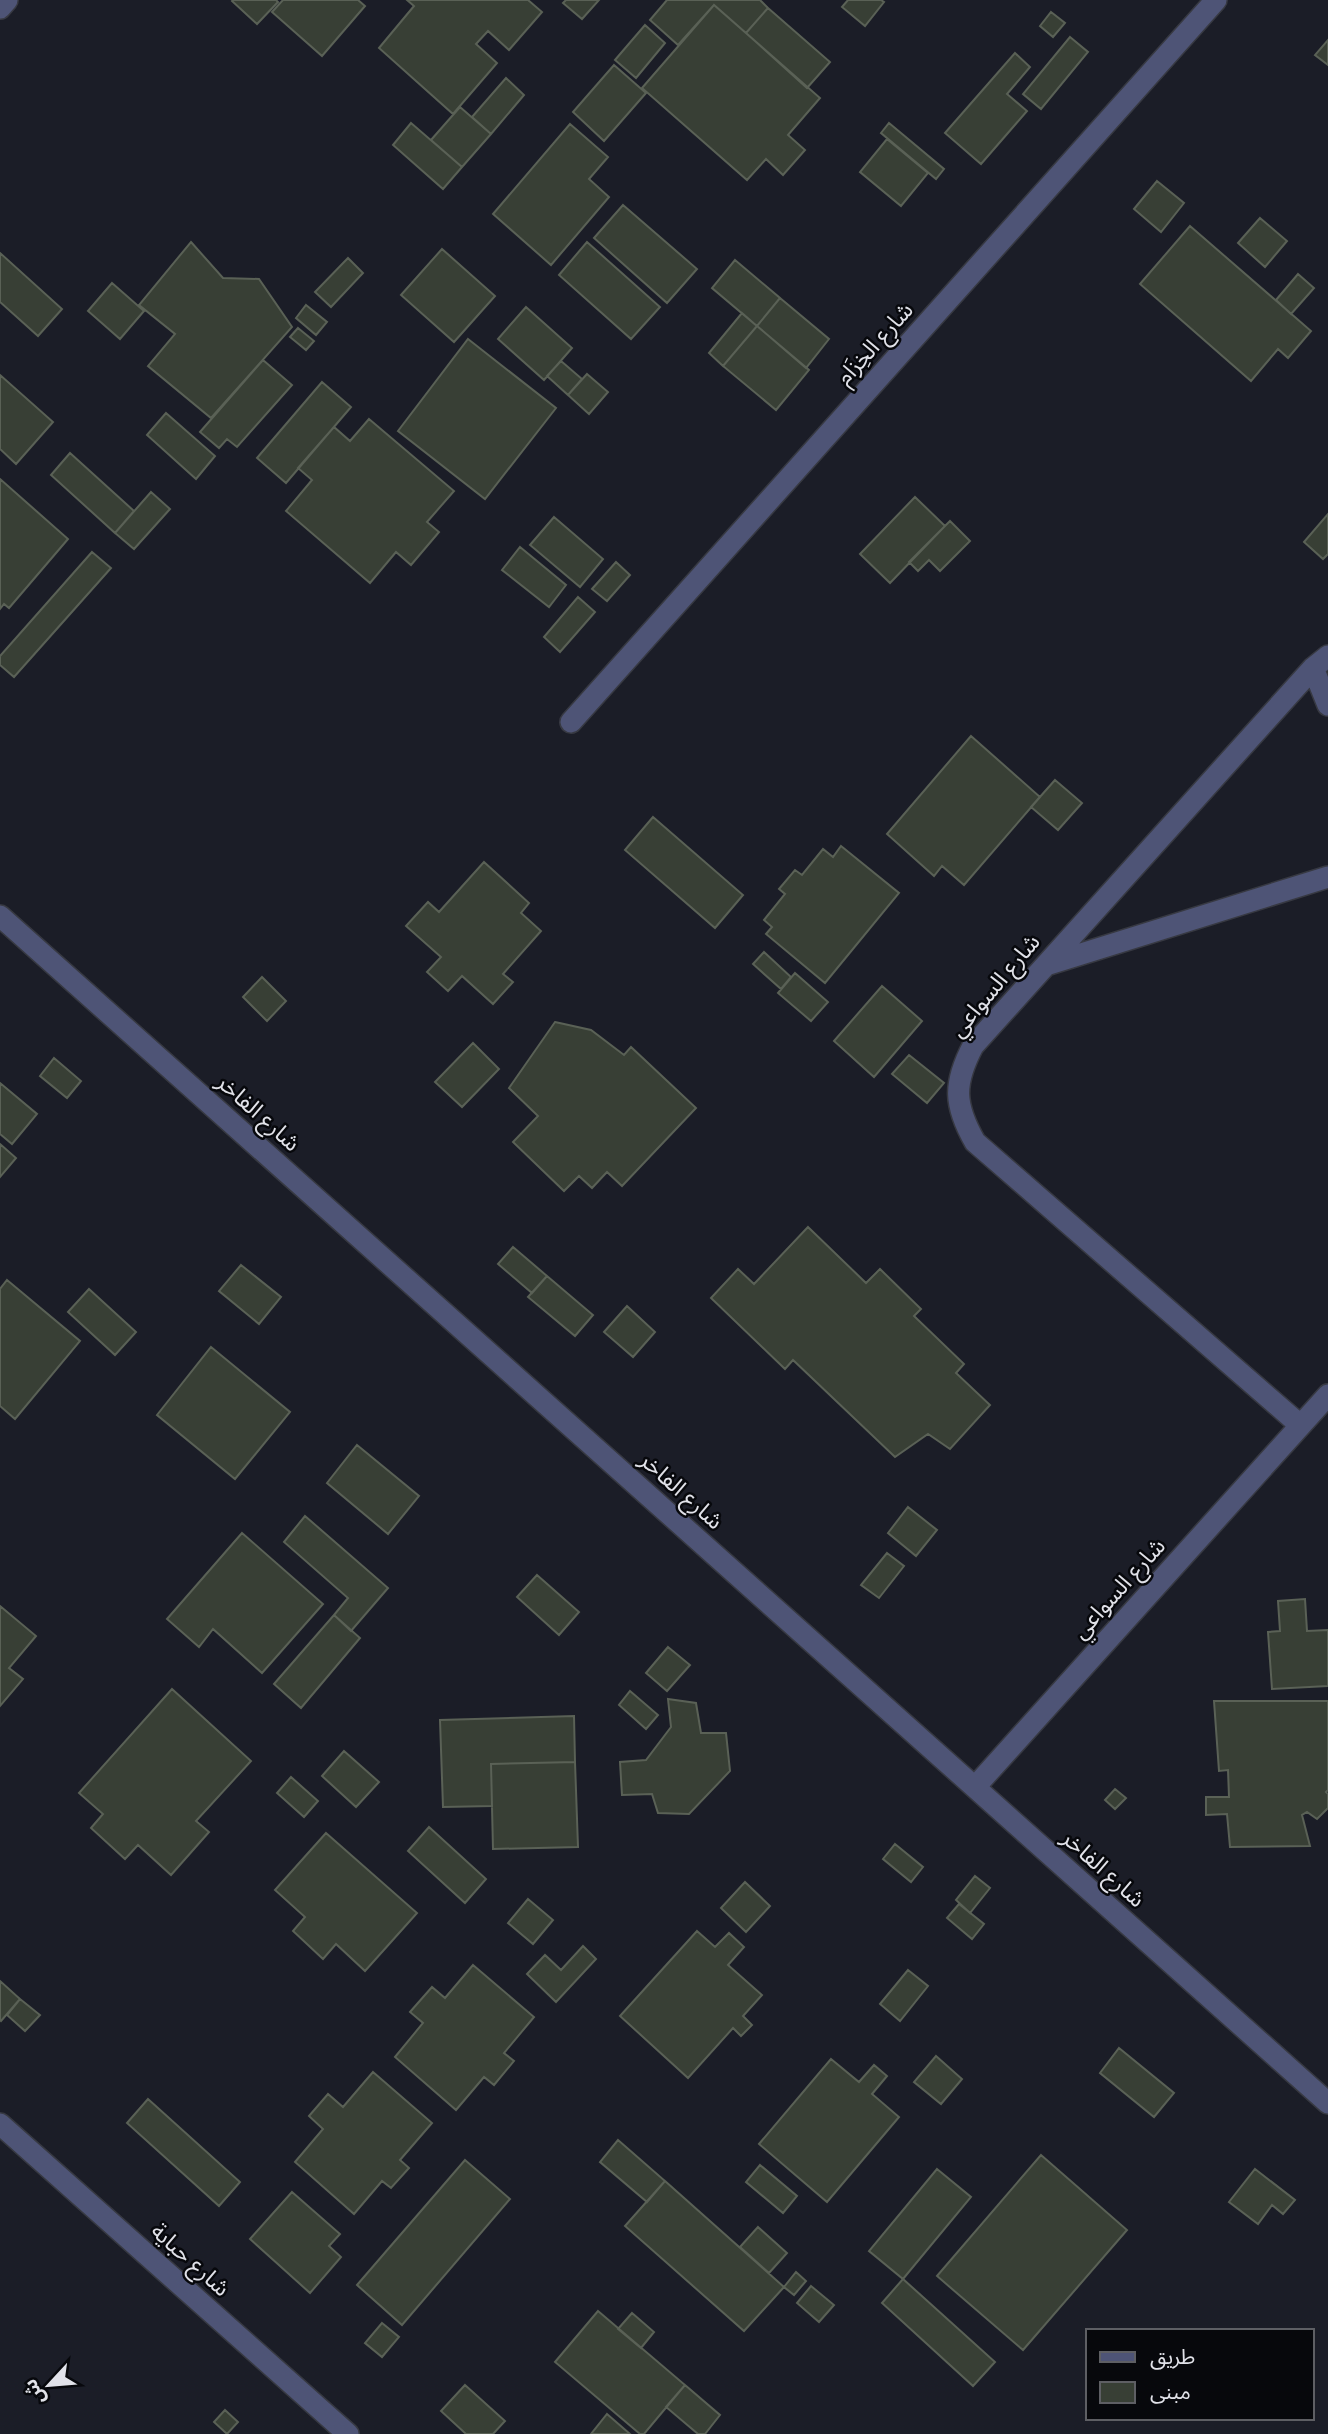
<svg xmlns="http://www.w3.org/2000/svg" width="1328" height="2434" viewBox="0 0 1328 2434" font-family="'Public Sans','Noto Sans Arabic',sans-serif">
  <rect width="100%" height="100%" fill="#1b1d27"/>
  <!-- building -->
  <path fill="#383f35" stroke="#5a6156" stroke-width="2" d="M 233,0 L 276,0 L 278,2 L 257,24 L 232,1 Z
    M 283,0 L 358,0 L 365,6 L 322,56 L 272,12 Z
    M 407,0 L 528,0 L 542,12 L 509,50 L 488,31 L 476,44 L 497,63 L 453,114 L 379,48 L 414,6 Z
    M 566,0 L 599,0 L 582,19 L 563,3 Z
    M 667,0 L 760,0 L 768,8 L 746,33 L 714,5 L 678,45 L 650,20 Z
    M 848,0 L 881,0 L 884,2 L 865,26 L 842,7 Z
    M 714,5 L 820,98 L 788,135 L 805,150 L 783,175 L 766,159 L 747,180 L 642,88 Z
    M 768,8 L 830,62 L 807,88 L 746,33 Z
    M 1051,12 L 1065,23 L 1053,37 L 1040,26 Z
    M 645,25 L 665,43 L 636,78 L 615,60 Z
    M 1070,37 L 1088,52 L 1041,109 L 1023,94 Z
    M 1328,40 L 1328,65 L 1315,55 Z
    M 1015,53 L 1030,67 L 1007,94 L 1027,111 L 981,164 L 945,133 Z
    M 614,65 L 646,93 L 604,141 L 573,112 Z
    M 506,78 L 524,95 L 491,134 L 472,117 Z
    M 460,107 L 491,134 L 462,167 L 431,140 Z
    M 411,123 L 462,167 L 443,189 L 393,145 Z
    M 889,123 L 944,169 L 936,179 L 881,133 Z
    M 570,124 L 608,157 L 589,179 L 609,197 L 551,265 L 493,214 Z
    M 887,139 L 928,173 L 901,206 L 860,172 Z
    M 1157,181 L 1184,203 L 1161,232 L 1134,209 Z
    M 623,205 L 697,269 L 667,303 L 594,238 Z
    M 1260,218 L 1287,241 L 1265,267 L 1238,243 Z
    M 1190,226 L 1311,331 L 1288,358 L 1278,349 L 1251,381 L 1140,284 Z
    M 191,242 L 223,278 L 259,279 L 292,327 L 211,418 L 148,366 L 175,334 L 139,305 Z
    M 587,242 L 660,307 L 631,339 L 559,275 Z
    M 442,249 L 495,296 L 454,342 L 401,295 Z
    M 0,253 L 62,309 L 38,336 L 0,302 Z
    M 348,258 L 363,273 L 331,307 L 315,292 Z
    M 735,260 L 780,298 L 757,326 L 712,288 Z
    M 1298,274 L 1314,288 L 1291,314 L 1276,300 Z
    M 112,283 L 144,311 L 120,339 L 88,311 Z
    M 780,298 L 829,339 L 806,368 L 757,326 Z
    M 306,305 L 327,322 L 316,335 L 296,318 Z
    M 526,307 L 572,348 L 544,380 L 498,339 Z
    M 742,313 L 757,326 L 723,366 L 709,353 Z
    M 757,326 L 809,370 L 776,410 L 723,366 Z
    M 298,328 L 314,341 L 306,350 L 290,337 Z
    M 468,339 L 556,408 L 485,499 L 398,431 Z
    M 263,360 L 292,385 L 237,447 L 227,439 L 219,448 L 200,432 Z
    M 561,361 L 582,379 L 568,395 L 547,376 Z
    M 587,374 L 608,392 L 589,414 L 568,395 Z
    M 0,375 L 53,422 L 16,464 L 0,449 Z
    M 322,382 L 351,407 L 286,483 L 257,458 Z
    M 166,413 L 215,456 L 196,479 L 147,435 Z
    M 369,419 L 454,491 L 427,522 L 439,532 L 411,565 L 396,552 L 370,583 L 286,511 L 312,480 L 298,468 L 334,427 L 350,441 Z
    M 70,453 L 134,511 L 115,533 L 51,475 Z
    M 0,479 L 68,539 L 9,608 L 4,604 L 0,609 Z
    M 151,492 L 170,509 L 134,549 L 115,533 Z
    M 915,497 L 945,526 L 890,583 L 860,554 Z
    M 1328,514 L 1328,554 L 1323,559 L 1304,542 Z
    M 554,517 L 603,559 L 580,587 L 530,545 Z
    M 950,521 L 970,541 L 940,571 L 929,560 L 918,571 L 909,562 Z
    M 520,547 L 566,585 L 549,607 L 502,570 Z
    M 92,552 L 111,568 L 14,677 L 0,665 L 0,656 Z
    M 616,562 L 630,575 L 607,601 L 592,589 Z
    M 578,597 L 595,612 L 560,652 L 544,637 Z
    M 971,736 L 1040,797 L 964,885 L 942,866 L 934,876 L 887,834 Z
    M 1055,780 L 1082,803 L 1058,830 L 1031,807 Z
    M 653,817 L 743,895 L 715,928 L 625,850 Z
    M 841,846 L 899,893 L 825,983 L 766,934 L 772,927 L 764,920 L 785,894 L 779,889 L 795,870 L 802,875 L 823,849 L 833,857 Z
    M 484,862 L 529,903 L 521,913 L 541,931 L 503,974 L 513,982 L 493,1004 L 462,976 L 448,991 L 427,972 L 441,957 L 406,926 L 428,902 L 439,912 Z
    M 764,952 L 791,977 L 781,989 L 753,964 Z
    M 795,973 L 828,1002 L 811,1021 L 778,993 Z
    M 262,977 L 286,1001 L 267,1021 L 243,997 Z
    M 882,986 L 922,1021 L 874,1077 L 834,1041 Z
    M 555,1022 L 591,1030 L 624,1055 L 631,1047 L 696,1108 L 622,1186 L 607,1172 L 592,1188 L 579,1176 L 564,1191 L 513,1142 L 538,1116 L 509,1088 Z
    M 473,1043 L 499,1069 L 462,1107 L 435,1082 Z
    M 909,1055 L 944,1083 L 927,1103 L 892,1074 Z
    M 54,1058 L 81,1081 L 67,1098 L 40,1076 Z
    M 0,1083 L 37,1114 L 12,1144 L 0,1134 Z
    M 0,1144 L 16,1158 L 0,1177 Z
    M 808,1227 L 866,1283 L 880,1269 L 921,1309 L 914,1316 L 964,1364 L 956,1373 L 990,1405 L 950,1449 L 928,1434 L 895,1457 L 793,1360 L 785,1369 L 711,1298 L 738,1269 L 754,1284 Z
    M 513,1247 L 547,1276 L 532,1293 L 498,1264 Z
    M 241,1265 L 281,1297 L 259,1324 L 219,1291 Z
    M 547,1276 L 593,1315 L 575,1336 L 528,1297 Z
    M 7,1280 L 80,1341 L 15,1419 L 0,1406 L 0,1289 Z
    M 89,1289 L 136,1332 L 115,1355 L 68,1312 Z
    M 627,1306 L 655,1332 L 633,1357 L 604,1332 Z
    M 211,1347 L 290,1412 L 235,1479 L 157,1415 Z
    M 357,1445 L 419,1496 L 388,1534 L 327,1483 Z
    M 908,1507 L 937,1530 L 916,1556 L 888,1533 Z
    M 305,1516 L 388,1588 L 351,1631 L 334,1615 L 348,1598 L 284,1542 Z
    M 242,1533 L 323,1604 L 262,1673 L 213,1629 L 199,1647 L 167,1619 Z
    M 887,1553 L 904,1566 L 879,1598 L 861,1585 Z
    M 537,1575 L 579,1612 L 559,1635 L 517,1597 Z
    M 1305,1599 L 1307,1631 L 1328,1630 L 1328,1686 L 1272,1689 L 1268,1632 L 1280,1631 L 1278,1601 Z
    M 0,1606 L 36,1636 L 9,1668 L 23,1679 L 0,1706 Z
    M 334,1615 L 360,1638 L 301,1708 L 274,1684 Z
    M 668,1647 L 690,1665 L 667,1691 L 646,1673 Z
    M 172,1689 L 251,1761 L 196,1821 L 209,1832 L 171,1875 L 138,1845 L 125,1859 L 91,1828 L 103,1814 L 79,1793 Z
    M 630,1691 L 658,1715 L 646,1729 L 619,1705 Z
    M 668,1699 L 696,1703 L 701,1733 L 726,1733 L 730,1771 L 689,1814 L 658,1813 L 652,1794 L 622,1795 L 620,1762 L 646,1760 L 671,1727 Z
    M 1214,1701 L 1328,1701 L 1328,1790 L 1326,1792 L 1328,1794 L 1328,1808 L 1317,1819 L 1307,1812 L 1302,1815 L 1310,1846 L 1230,1847 L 1227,1814 L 1206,1815 L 1206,1797 L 1229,1797 L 1228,1770 L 1219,1771 Z
    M 574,1716 L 575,1762 L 491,1764 L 492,1806 L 443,1807 L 440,1720 Z
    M 344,1751 L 379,1782 L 356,1807 L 322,1776 Z
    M 575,1762 L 578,1847 L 493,1849 L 491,1764 Z
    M 291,1777 L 318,1801 L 304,1817 L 277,1793 Z
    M 1115,1789 L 1126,1798 L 1115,1809 L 1105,1800 Z
    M 429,1827 L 486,1879 L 465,1903 L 408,1851 Z
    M 326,1833 L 417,1913 L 365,1971 L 336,1944 L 323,1959 L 293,1931 L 305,1917 L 275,1890 Z
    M 895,1844 L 923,1867 L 911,1882 L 883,1859 Z
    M 975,1876 L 990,1888 L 970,1913 L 956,1900 Z
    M 745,1882 L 770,1906 L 746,1932 L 721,1908 Z
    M 528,1899 L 553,1920 L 533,1944 L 508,1923 Z
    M 959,1904 L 984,1924 L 972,1939 L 947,1918 Z
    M 697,1931 L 715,1947 L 729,1933 L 744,1947 L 728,1965 L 762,1995 L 743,2016 L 752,2025 L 741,2036 L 733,2028 L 688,2078 L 620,2016 Z
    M 583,1946 L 596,1959 L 556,2002 L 527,1974 L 545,1955 L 561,1970 Z
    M 473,1965 L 534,2017 L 504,2053 L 514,2061 L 494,2085 L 484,2077 L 456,2110 L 395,2057 L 423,2023 L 410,2012 L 432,1987 L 445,1998 Z
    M 908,1970 L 928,1986 L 900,2021 L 880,2004 Z
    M 0,1981 L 20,1999 L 1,2021 L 0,2020 Z
    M 20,1999 L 40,2015 L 25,2031 L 7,2015 Z
    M 1119,2048 L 1174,2093 L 1154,2117 L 1100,2073 Z
    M 936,2056 L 962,2079 L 941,2104 L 914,2082 Z
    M 831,2059 L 859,2082 L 874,2065 L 887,2076 L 872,2094 L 899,2117 L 827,2202 L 759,2144 Z
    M 373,2072 L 432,2123 L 400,2160 L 409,2168 L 391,2188 L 382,2181 L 354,2214 L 295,2162 L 323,2129 L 309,2116 L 328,2094 L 343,2107 Z
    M 148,2099 L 240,2182 L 219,2206 L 127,2123 Z
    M 618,2140 L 665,2181 L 647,2202 L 600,2162 Z
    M 1041,2155 L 1127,2230 L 1023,2350 L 937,2276 Z
    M 465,2160 L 510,2199 L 402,2325 L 357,2285 Z
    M 760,2165 L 797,2196 L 783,2213 L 746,2182 Z
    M 937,2169 L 971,2197 L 903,2279 L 869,2251 Z
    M 1255,2169 L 1295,2200 L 1283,2214 L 1272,2205 L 1258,2224 L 1229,2202 Z
    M 665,2181 L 784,2287 L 744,2331 L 625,2226 Z
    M 292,2192 L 340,2234 L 329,2246 L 341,2257 L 310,2293 L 250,2239 Z
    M 758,2227 L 787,2253 L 769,2273 L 740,2247 Z
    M 796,2272 L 806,2281 L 794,2295 L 784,2287 Z
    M 903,2279 L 995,2362 L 973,2386 L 882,2303 Z
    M 811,2286 L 834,2305 L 819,2322 L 797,2303 Z
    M 598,2311 L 685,2385 L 644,2434 L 640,2434 L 555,2362 Z
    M 632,2313 L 654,2332 L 641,2348 L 618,2329 Z
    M 382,2323 L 399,2337 L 382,2357 L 365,2343 Z
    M 465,2385 L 505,2421 L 493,2434 L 466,2434 L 441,2411 Z
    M 685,2385 L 720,2415 L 705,2434 L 698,2434 L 666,2407 Z
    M 225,2410 L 238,2422 L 227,2434 L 214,2422 Z
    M 607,2414 L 630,2434 L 591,2434 Z"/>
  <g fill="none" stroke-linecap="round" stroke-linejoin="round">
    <defs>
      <path id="street" d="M 0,8 L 7,0
        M 1313,668 L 1328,705
        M 571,722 L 1216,0
        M 0,916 L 1328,2103
        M 1046,965 L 1328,877
        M 1300,1425 L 975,1142 C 954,1105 953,1084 973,1046 L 1313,668 L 1328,656
        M 975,1787 L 1328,1395
        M 0,2124 L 348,2434"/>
    </defs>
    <!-- street casing -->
    <use href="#street" stroke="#373942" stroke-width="24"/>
    <!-- street -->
    <use href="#street" stroke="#4e5476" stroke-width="21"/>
  </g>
  <g text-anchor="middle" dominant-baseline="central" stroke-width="5" stroke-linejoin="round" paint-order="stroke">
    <!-- street labels -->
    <g font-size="23" fill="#e1e2e9" stroke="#07080c">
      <text transform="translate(874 343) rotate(-48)">شارع الخِزَام</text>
      <text transform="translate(994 985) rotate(-50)">شارع السواعي</text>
      <text transform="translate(259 1112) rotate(42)">شارع الفاخر</text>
      <text transform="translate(682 1490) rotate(42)">شارع الفاخر</text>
      <text transform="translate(1118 1588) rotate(-48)">شارع السواعي</text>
      <text transform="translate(1104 1868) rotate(42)">شارع الفاخر</text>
      <text transform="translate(191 2259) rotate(42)">شارع حباية</text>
    </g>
  </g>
  <!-- legend -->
  <rect x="1086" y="2329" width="228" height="91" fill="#07080c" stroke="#5e5f64" stroke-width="2"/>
  <rect x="1100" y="2352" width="35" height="10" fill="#4e5476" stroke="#5e5f64" stroke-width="2"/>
  <text x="1150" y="2364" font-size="21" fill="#e1e2e9">طريق</text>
  <rect x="1100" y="2382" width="35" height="21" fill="#383f35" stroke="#5e5f64" stroke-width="2"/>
  <text x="1150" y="2399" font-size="21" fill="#e1e2e9">مبنى</text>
  <!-- north arrow -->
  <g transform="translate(49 2385) rotate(244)" stroke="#07080c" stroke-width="5" paint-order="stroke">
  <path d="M0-5L12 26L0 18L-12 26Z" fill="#e1e2e9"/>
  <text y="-10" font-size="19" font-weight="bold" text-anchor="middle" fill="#e1e2e9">ش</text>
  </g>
</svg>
